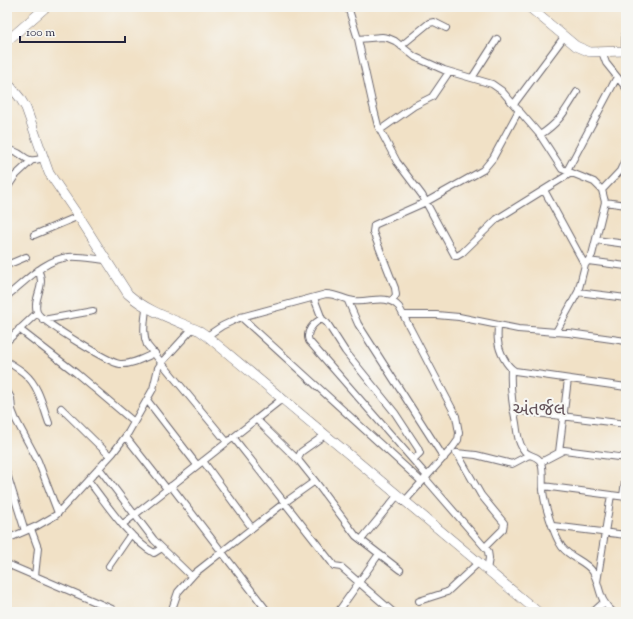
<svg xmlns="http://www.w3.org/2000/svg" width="633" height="619" viewBox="0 0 633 619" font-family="'Sorts Mill Goudy','Noto Sans Gujarati',serif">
  <rect width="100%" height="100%" fill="#f6f6f2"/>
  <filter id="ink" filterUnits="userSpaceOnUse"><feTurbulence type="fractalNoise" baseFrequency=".025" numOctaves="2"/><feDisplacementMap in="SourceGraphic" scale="8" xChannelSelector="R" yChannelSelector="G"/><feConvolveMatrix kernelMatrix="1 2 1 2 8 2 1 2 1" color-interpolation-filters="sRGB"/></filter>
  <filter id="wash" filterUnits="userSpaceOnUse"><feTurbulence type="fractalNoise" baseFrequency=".012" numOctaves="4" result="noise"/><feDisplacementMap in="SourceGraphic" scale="16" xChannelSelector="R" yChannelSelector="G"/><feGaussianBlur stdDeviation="0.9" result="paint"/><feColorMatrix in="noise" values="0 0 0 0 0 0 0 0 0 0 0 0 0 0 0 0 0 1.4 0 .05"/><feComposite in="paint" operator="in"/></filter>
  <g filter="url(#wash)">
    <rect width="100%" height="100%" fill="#f1e1c6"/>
  </g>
  <g filter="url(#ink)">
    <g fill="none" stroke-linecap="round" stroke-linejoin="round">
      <defs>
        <path id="street" d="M 348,7 L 358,39 L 372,102 L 378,126 L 397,162 L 422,195 L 455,256 L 457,256 L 462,253 L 497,219 L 571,173
          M 358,39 L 382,37 L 388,38 L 395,41 L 415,57 L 444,70 L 492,84 L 502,91 L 540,135 L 562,169 L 594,182 L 602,190 L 605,202 L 592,255 L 585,265 L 578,292 L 556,332
          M 401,46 L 429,23 L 434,22 L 446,28
          M 625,51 L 626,16
          M 602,52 L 606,63 L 626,88
          M 472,78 L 497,39
          M 514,104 L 564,37
          M 380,130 L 414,106 L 432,97 L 449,72
          M 540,135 C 560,122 565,111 577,92
          M 7,150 C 25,150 22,166 43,158
          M 567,171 L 617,77
          M 7,188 L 15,176 L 31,161
          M 544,190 L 585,265
          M 602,190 L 620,171 L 626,158
          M 605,202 L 626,205
          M 34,235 L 79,216
          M 596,240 L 626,244
          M 588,261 L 626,266
          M 7,265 L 26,257
          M 38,270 C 47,286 32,298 37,312 C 40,321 110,363 120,364 C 131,365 144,358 155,353
          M 578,292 L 626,298
          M 7,296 C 25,282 45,259 69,257 C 81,256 94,259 106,260
          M 314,298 L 322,319 L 327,323 L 345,351 L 395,413 L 418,448 L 420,453 L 414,459
          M 348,301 L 358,324 L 444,458
          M 392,301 L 396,295 L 395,288 L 373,232 L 374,225 L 426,202 L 483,170 L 493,158 L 519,110
          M 146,308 C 145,321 142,333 147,345 L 227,442
          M 404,315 L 436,315 L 459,317 L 518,329 L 569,333 L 626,341
          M 241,317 L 422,482
          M 322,319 C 314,322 305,332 309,341 L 427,476
          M 43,320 L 93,311
          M 498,325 C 498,330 497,336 498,341 C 499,351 506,366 515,371 L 626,387
          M 19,329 L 76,373 L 134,422
          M 207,336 L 222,326 L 241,317 L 326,294 C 337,294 344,300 354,301 C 369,303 387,293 399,307 L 456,416 L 459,433 L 458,440 L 453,447 L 404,502
          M 7,341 L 37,313
          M 7,361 C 13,366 20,369 25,374 C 39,386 43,407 49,423
          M 511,369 C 510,388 512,404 516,423 C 517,432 518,442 523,449 C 527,457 539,455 541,463 C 544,471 542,481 543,490 C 544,504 554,536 562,547 C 570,558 586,561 593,572 C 601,587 598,600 613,612
          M 7,391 L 11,398 L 12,410 L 16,420 L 38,461 L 58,513
          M 147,400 L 197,465
          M 61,408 L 110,456
          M 513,410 L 626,424
          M 256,419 L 299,461
          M 126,437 L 167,489
          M 233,437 L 332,563 L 334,566 L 341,567 L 393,612
          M 559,452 L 568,379
          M 456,453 L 476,455 L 512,464 L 529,455
          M 457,453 L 481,495 L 504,523 L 503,529 L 485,547
          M 203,461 L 252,528
          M 541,462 L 564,450 L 626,458
          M 99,468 L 154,540 L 191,576
          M 7,474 L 25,531
          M 425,478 L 488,551 L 489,558 L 487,570
          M 88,480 C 105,502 130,540 154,553 L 162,548
          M 315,481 L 299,461 L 298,458 L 301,452 L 325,435
          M 171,486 L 268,612
          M 543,486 L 626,497
          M 623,496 L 626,474
          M 123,524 L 282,399
          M 553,526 L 626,535
          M 31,529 L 38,548 L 35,576
          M 7,539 L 37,526 L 56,515 L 113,453 L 128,433 L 153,389 L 158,368 L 162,362 L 193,328
          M 361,540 L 397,496
          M 7,564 L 112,609
          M 109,566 L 131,534
          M 597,582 L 611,495
          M 419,601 L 447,592 L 478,563
          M 171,612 L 178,592 L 195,573 L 284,503 L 315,481 L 356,536 L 400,570
          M 338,612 L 379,554
          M 593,612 L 603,603"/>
        <path id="secondary" d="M 529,7 L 576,46 L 590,52 L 626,51
          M 7,41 L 46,7
          M 7,82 L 20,98 L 26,108 L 49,173 L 77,214 L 128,294 C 148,312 175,320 200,331 L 207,336 L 538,612"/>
      </defs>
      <!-- street casing -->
      <use href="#street" stroke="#6a656c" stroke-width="8"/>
      <!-- secondary casing -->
      <use href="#secondary" stroke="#6a656c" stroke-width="10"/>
      <!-- street -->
      <use href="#street" stroke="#fff" stroke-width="6"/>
      <!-- secondary -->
      <use href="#secondary" stroke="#fff" stroke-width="9"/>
    </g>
  </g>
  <g text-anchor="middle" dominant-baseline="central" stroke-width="4" stroke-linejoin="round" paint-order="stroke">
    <!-- quarter labels -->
    <g font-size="18" fill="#635259" stroke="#f6f6f2">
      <text x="539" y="411">અંતર્જલ</text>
    </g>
  </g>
  <!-- margin -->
  <rect width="633" height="619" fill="none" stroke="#f6f6f2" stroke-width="24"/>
  <!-- scale -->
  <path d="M20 36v6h105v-6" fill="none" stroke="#22223b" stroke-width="2"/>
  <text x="26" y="36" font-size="12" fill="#22223b" stroke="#f6f6f2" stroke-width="3" paint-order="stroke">100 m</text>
</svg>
